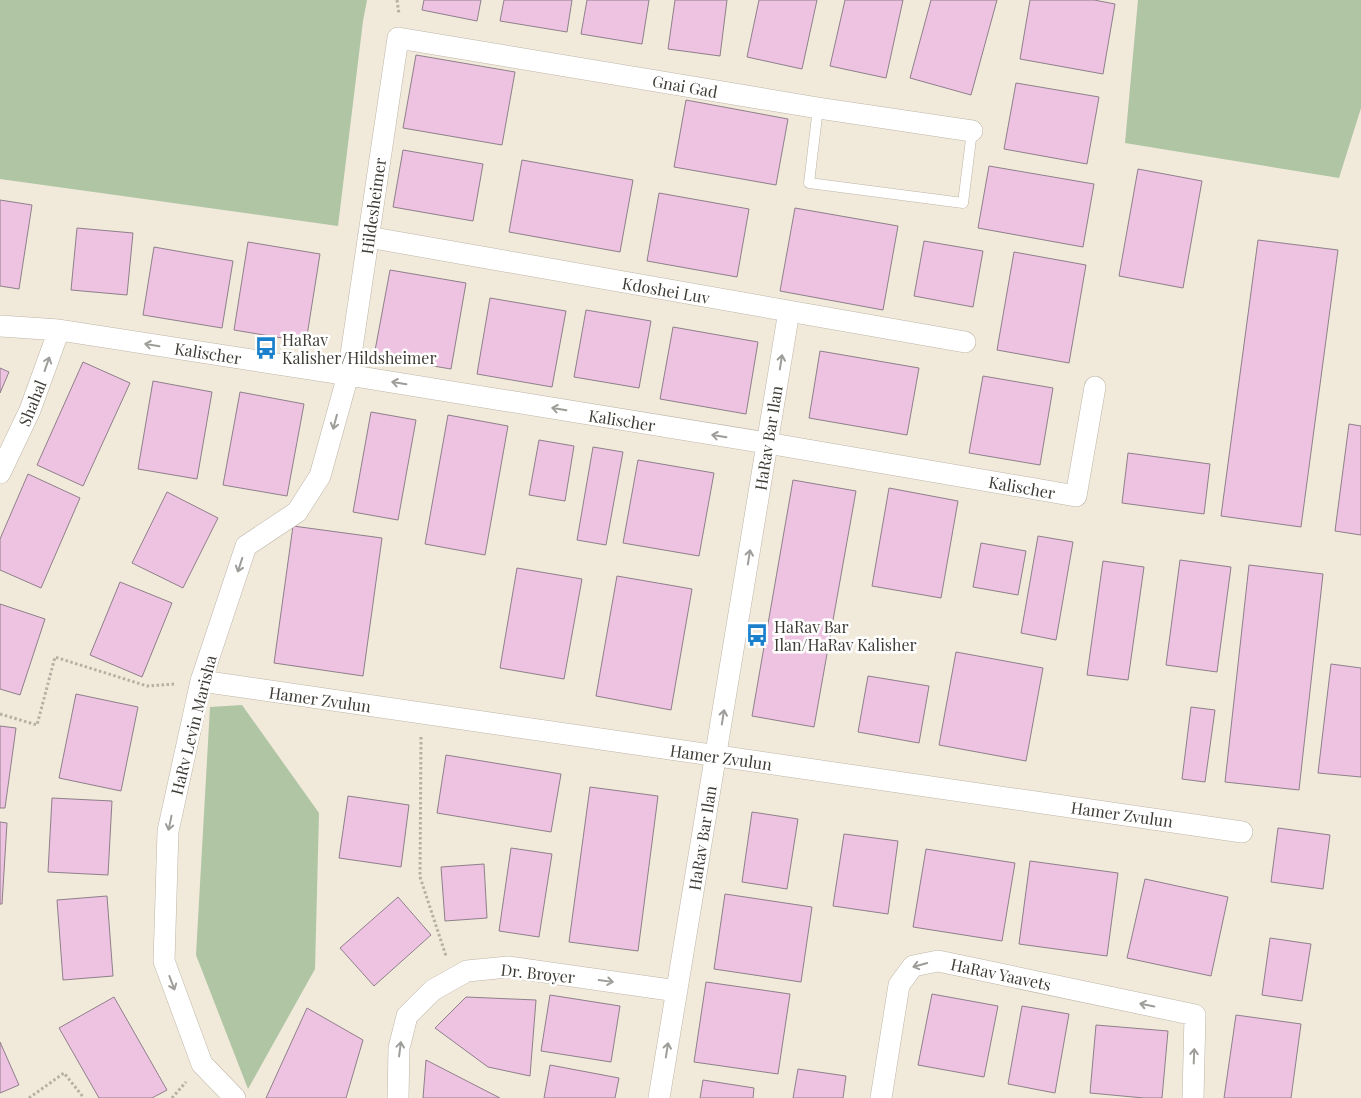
<svg xmlns="http://www.w3.org/2000/svg" width="1361" height="1098" viewBox="0 0 1361 1098" font-family="'Playfair Display',serif">
  <rect width="100%" height="100%" fill="#f1e9da"/>
  <!-- green -->
  <path fill="#afc5a4" d="M 0,0 L 367,0 L 363,21 L 338,226 L 0,179 Z
    M 1138,0 L 1361,0 L 1361,108 L 1339,178 L 1125,143 Z
    M 242,705 L 319,813 L 315,969 L 248,1089 L 196,955 L 210,707 Z"/>
  <!-- building -->
  <path fill="#eec2e1" stroke="#8e808a" d="M 424,0 L 481,0 L 477,21 L 422,10 Z
    M 504,0 L 572,0 L 567,32 L 500,21 Z
    M 587,0 L 649,0 L 642,44 L 581,34 Z
    M 675,0 L 727,0 L 720,56 L 668,49 Z
    M 759,0 L 817,0 L 802,69 L 747,57 Z
    M 845,0 L 903,0 L 886,78 L 830,66 Z
    M 931,0 L 997,0 L 971,95 L 910,78 Z
    M 1030,0 L 1094,0 L 1115,4 L 1103,74 L 1020,59 Z
    M 416,55 L 515,72 L 502,145 L 403,128 Z
    M 1016,83 L 1099,97 L 1087,164 L 1004,149 Z
    M 686,100 L 788,119 L 776,185 L 674,167 Z
    M 403,150 L 483,164 L 473,221 L 393,207 Z
    M 522,160 L 633,180 L 620,252 L 509,232 Z
    M 989,166 L 1094,184 L 1083,247 L 978,228 Z
    M 1138,169 L 1202,181 L 1183,288 L 1119,276 Z
    M 659,193 L 749,209 L 737,277 L 647,261 Z
    M 0,200 L 32,205 L 19,289 L 0,286 Z
    M 795,208 L 898,226 L 883,310 L 780,291 Z
    M 77,228 L 133,233 L 127,295 L 71,290 Z
    M 1258,240 L 1338,250 L 1301,527 L 1221,516 Z
    M 924,241 L 983,251 L 973,307 L 914,296 Z
    M 248,242 L 320,254 L 306,342 L 234,330 Z
    M 154,247 L 233,261 L 222,328 L 143,315 Z
    M 1014,252 L 1086,265 L 1069,363 L 997,350 Z
    M 390,270 L 466,283 L 451,369 L 374,356 Z
    M 490,298 L 566,311 L 552,387 L 477,374 Z
    M 586,310 L 651,321 L 639,388 L 574,377 Z
    M 673,327 L 758,342 L 746,414 L 660,399 Z
    M 820,351 L 919,368 L 907,435 L 809,418 Z
    M 83,362 L 130,383 L 83,486 L 37,465 Z
    M 0,368 L 9,372 L 0,393 Z
    M 983,376 L 1053,388 L 1040,465 L 969,453 Z
    M 153,381 L 212,392 L 197,479 L 138,469 Z
    M 240,392 L 304,404 L 287,496 L 223,485 Z
    M 371,412 L 416,420 L 398,520 L 353,512 Z
    M 448,415 L 508,426 L 485,555 L 425,544 Z
    M 1349,424 L 1361,426 L 1361,535 L 1335,531 Z
    M 539,440 L 574,446 L 565,501 L 529,495 Z
    M 593,447 L 623,452 L 606,545 L 577,540 Z
    M 1128,453 L 1210,464 L 1204,514 L 1122,503 Z
    M 638,460 L 714,473 L 699,556 L 623,543 Z
    M 28,474 L 80,498 L 41,588 L 0,570 L 0,539 Z
    M 793,480 L 856,491 L 814,727 L 752,716 Z
    M 889,488 L 958,501 L 941,598 L 872,586 Z
    M 167,492 L 218,518 L 183,588 L 132,563 Z
    M 293,526 L 382,538 L 363,676 L 274,663 Z
    M 1038,536 L 1073,542 L 1056,640 L 1021,633 Z
    M 981,543 L 1026,551 L 1018,595 L 973,587 Z
    M 1180,560 L 1231,567 L 1217,672 L 1166,665 Z
    M 1103,561 L 1144,567 L 1128,680 L 1087,675 Z
    M 1249,565 L 1323,574 L 1299,790 L 1225,782 Z
    M 517,568 L 582,579 L 564,679 L 500,668 Z
    M 617,576 L 692,589 L 671,710 L 596,696 Z
    M 120,582 L 172,603 L 142,677 L 90,655 Z
    M 0,604 L 45,619 L 20,695 L 0,689 Z
    M 956,652 L 1043,668 L 1026,761 L 939,745 Z
    M 1331,664 L 1361,668 L 1361,777 L 1318,773 Z
    M 868,676 L 929,686 L 919,743 L 858,732 Z
    M 76,694 L 138,707 L 121,791 L 59,778 Z
    M 1191,707 L 1215,710 L 1205,782 L 1182,779 Z
    M 0,726 L 16,728 L 5,808 L 0,808 Z
    M 446,755 L 561,774 L 551,832 L 437,813 Z
    M 590,787 L 658,796 L 638,951 L 569,942 Z
    M 348,796 L 409,805 L 401,867 L 339,858 Z
    M 52,798 L 112,801 L 108,875 L 48,872 Z
    M 752,812 L 798,819 L 787,889 L 742,882 Z
    M 0,822 L 7,823 L 2,904 L 0,904 Z
    M 1278,828 L 1330,835 L 1323,889 L 1271,882 Z
    M 844,834 L 898,841 L 888,914 L 833,906 Z
    M 511,848 L 552,854 L 539,937 L 499,931 Z
    M 926,849 L 1015,863 L 1002,941 L 913,927 Z
    M 1030,861 L 1118,873 L 1107,956 L 1019,944 Z
    M 484,864 L 487,918 L 445,921 L 441,867 Z
    M 1145,879 L 1228,897 L 1211,976 L 1127,958 Z
    M 725,894 L 812,907 L 801,982 L 714,969 Z
    M 107,896 L 113,976 L 63,980 L 57,900 Z
    M 398,897 L 431,935 L 374,986 L 340,948 Z
    M 1270,938 L 1311,944 L 1302,1001 L 1262,995 Z
    M 706,982 L 790,994 L 778,1074 L 694,1062 Z
    M 932,994 L 998,1006 L 984,1077 L 918,1065 Z
    M 550,995 L 620,1006 L 611,1062 L 541,1051 Z
    M 114,997 L 167,1090 L 152,1098 L 99,1098 L 59,1028 Z
    M 466,997 L 536,1000 L 530,1076 L 488,1067 L 435,1028 Z
    M 1022,1006 L 1069,1014 L 1055,1093 L 1008,1084 Z
    M 307,1008 L 363,1040 L 346,1098 L 266,1098 Z
    M 1236,1015 L 1301,1024 L 1291,1098 L 1224,1098 Z
    M 1096,1025 L 1168,1031 L 1162,1098 L 1144,1098 L 1090,1093 Z
    M 0,1042 L 19,1085 L 0,1093 Z
    M 426,1060 L 500,1098 L 423,1098 Z
    M 550,1065 L 619,1078 L 615,1098 L 544,1098 Z
    M 798,1069 L 846,1076 L 843,1098 L 793,1098 Z
    M 703,1080 L 754,1088 L 753,1098 L 700,1098 Z"/>
  <g fill="none" stroke-linecap="round" stroke-linejoin="round">
    <defs>
      <path id="service" d="M 818,108 L 809,183 L 963,203 L 972,131"/>
      <path id="minor" d="M 368,237 L 965,342
        M 0,326 L 59,330 L 348,375 L 767,443 L 1076,496 L 1095,387
        M 0,473 L 30,410 L 59,330
        M 201,681 L 1242,832
        M 235,1098 L 202,1064 L 164,961 L 168,831 L 201,681 L 246,546 L 297,512 L 320,476 L 348,375 L 398,38 L 818,108 L 972,131
        M 398,1098 L 399,1048 L 407,1016 L 433,990 L 467,971 L 508,967 L 677,991
        M 659,1098 L 789,311
        M 881,1098 L 899,985 L 913,966 L 938,961 L 1195,1015 L 1193,1098"/>
    </defs>
    <!-- service casing -->
    <use href="#service" stroke="#bdb5a7" stroke-width="11"/>
    <!-- minor casing -->
    <use href="#minor" stroke="#bdb5a7" stroke-width="22"/>
    <!-- path -->
    <path stroke="#b6b0a4" stroke-width="3" stroke-dasharray="2.5 2.5" stroke-linecap="butt" d="M 397,0 L 399,14
      M 0,714 L 37,725 L 55,657 L 147,686 L 175,684
      M 421,737 L 420,877 L 446,956
      M 29,1098 L 64,1073 L 84,1098
      M 172,1098 L 186,1082"/>
    <!-- service -->
    <use href="#service" stroke="#fff" stroke-width="10"/>
    <!-- minor -->
    <use href="#minor" stroke="#fff" stroke-width="21"/>
  </g>
  <!-- one-way arrows -->
  <defs><path id="oneway-shaft" d="M-6 0H5M1.5-3L5.5 0L1.5 3" fill="none" stroke-width="1.6" stroke-linecap="round" stroke-linejoin="round" transform="scale(1.25)"/></defs>
  <g stroke="#9e9d9a">
    <use href="#oneway-shaft" transform="translate(152 345) rotate(-171)"/>
    <use href="#oneway-shaft" transform="translate(781 362) rotate(-81)"/>
    <use href="#oneway-shaft" transform="translate(47 364) rotate(-71)"/>
    <use href="#oneway-shaft" transform="translate(399 383) rotate(-171)"/>
    <use href="#oneway-shaft" transform="translate(559 409) rotate(-171)"/>
    <use href="#oneway-shaft" transform="translate(335 422) rotate(105)"/>
    <use href="#oneway-shaft" transform="translate(719 436) rotate(-171)"/>
    <use href="#oneway-shaft" transform="translate(749 557) rotate(-81)"/>
    <use href="#oneway-shaft" transform="translate(240 565) rotate(108)"/>
    <use href="#oneway-shaft" transform="translate(723 717) rotate(-81)"/>
    <use href="#oneway-shaft" transform="translate(170 823) rotate(102)"/>
    <use href="#oneway-shaft" transform="translate(920 965) rotate(164)"/>
    <use href="#oneway-shaft" transform="translate(606 981) rotate(8)"/>
    <use href="#oneway-shaft" transform="translate(172 983) rotate(69)"/>
    <use href="#oneway-shaft" transform="translate(1147 1005) rotate(-168)"/>
    <use href="#oneway-shaft" transform="translate(400 1049) rotate(-83)"/>
    <use href="#oneway-shaft" transform="translate(667 1050) rotate(-81)"/>
    <use href="#oneway-shaft" transform="translate(1194 1056) rotate(-88)"/>
  </g>
  <!-- icons -->
  <defs>
    <symbol id="bus-bare" viewBox="-9 -9 18 18"><path d="M-5-6H5V4H4V6H2V4H-2V6H-4V4H-5ZM-3.5-4V0h7V-4ZM-3.5 1.2v1.5H-2V1.2ZM2 1.2v1.5H3.5V1.2Z" fill="#1b80cb" stroke="#fff" stroke-width="2.5" paint-order="stroke"/></symbol>
  </defs>
  <g fill-rule="evenodd">
    <use href="#bus-bare" x="250" y="332" width="32" height="32"/>
    <use href="#bus-bare" x="741" y="619" width="32" height="32"/>
  </g>
  <g text-anchor="middle" dominant-baseline="central" stroke-width="5" stroke-linejoin="round" paint-order="stroke">
    <!-- street labels -->
    <g font-size="16" fill="#3e3b35" stroke="#fff">
      <text transform="translate(685 86) rotate(10)">Gnai Gad</text>
      <text transform="translate(373 206) rotate(-82)">Hildesheimer</text>
      <text transform="translate(666 290) rotate(10)">Kdoshei Luv</text>
      <text transform="translate(208 353) rotate(9)">Kalischer</text>
      <text transform="translate(32 403) rotate(-68)">Shahal</text>
      <text transform="translate(622 420) rotate(9)">Kalischer</text>
      <text transform="translate(768 438) rotate(-81)">HaRav Bar Ilan</text>
      <text transform="translate(1022 487) rotate(10)">Kalischer</text>
      <text transform="translate(320 699) rotate(8)">Hamer Zvulun</text>
      <text transform="translate(193 725) rotate(-76)">HaRv Levin Marisha</text>
      <text transform="translate(721 757) rotate(8)">Hamer Zvulun</text>
      <text transform="translate(1122 814) rotate(8)">Hamer Zvulun</text>
      <text transform="translate(702 838) rotate(-81)">HaRav Bar Ilan</text>
      <text transform="translate(538 973) rotate(6)">Dr. Broyer</text>
      <text transform="translate(1001 974) rotate(12)">HaRav Yaavets</text>
    </g>
    <!-- poi labels -->
    <g font-size="16" fill="#3e3b35" stroke="#fff" text-anchor="start">
      <text x="282" y="339">HaRav<tspan x="282" dy="18">Kalisher/Hildsheimer</tspan></text>
      <text x="774" y="626">HaRav Bar<tspan x="774" dy="18">Ilan/HaRav Kalisher</tspan></text>
    </g>
  </g>
</svg>
